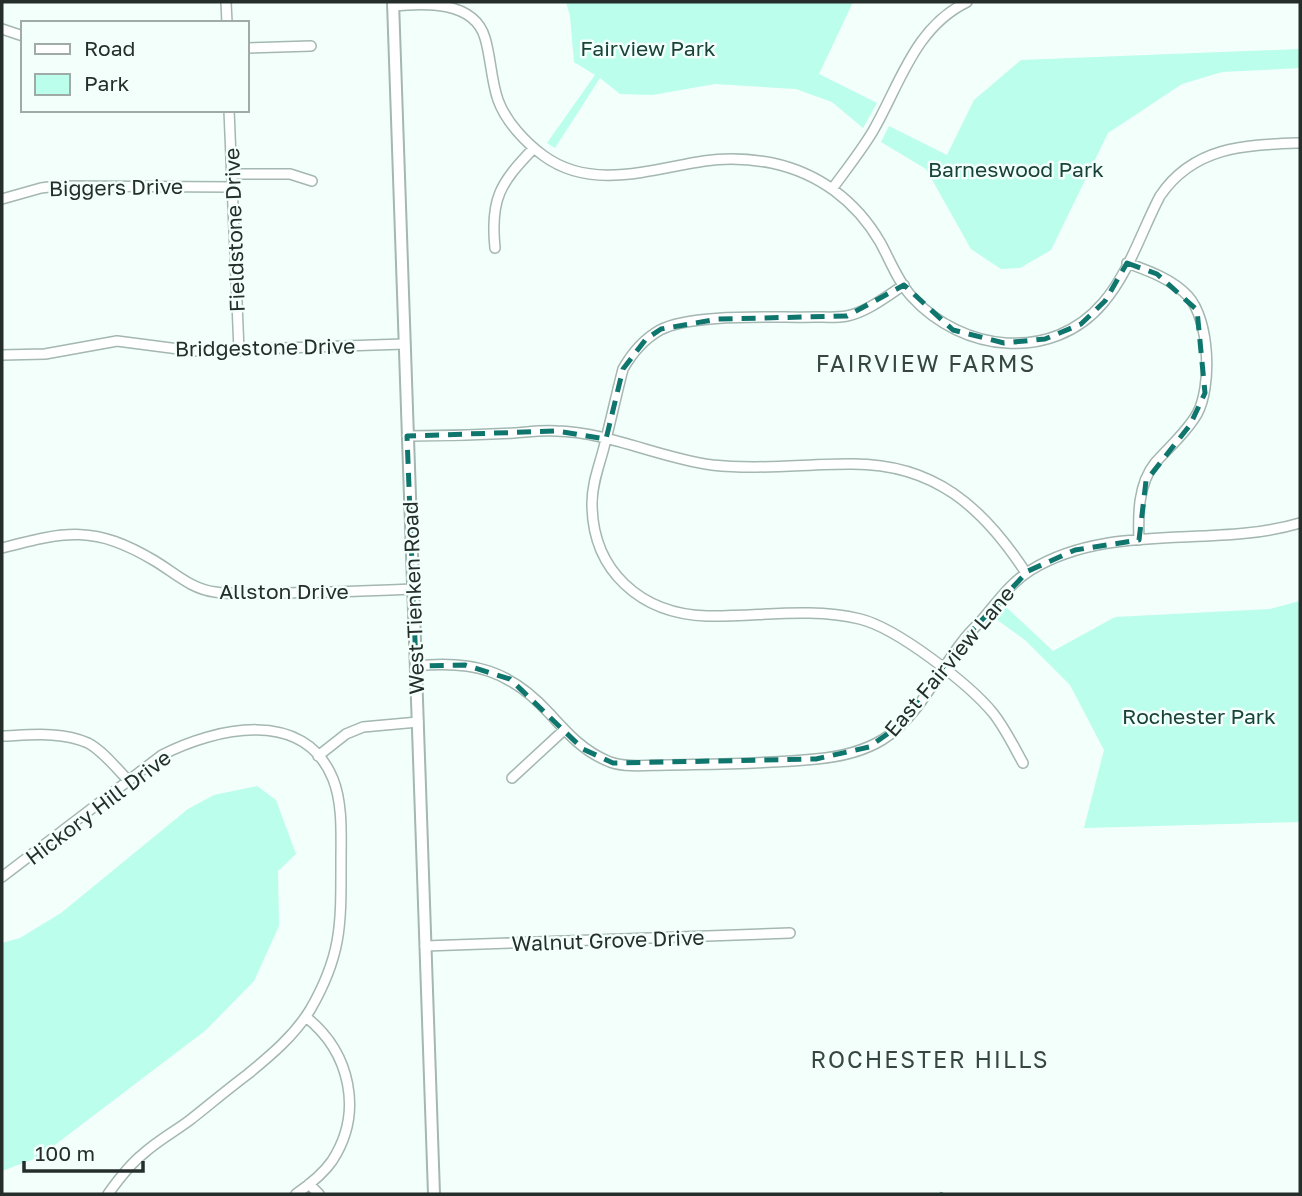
<svg xmlns="http://www.w3.org/2000/svg" width="1302" height="1196" viewBox="0 0 1302 1196" font-family="'Golos Text',sans-serif">
  <rect width="100%" height="100%" fill="#f2fffb"/>
  <!-- green -->
  <path fill="#bafeeb" d="M 566,2 L 853,2 L 819,74 L 877,103 L 863,128 L 832,102 L 796,89 L 715,84 L 652,95 L 620,94 L 600,78 L 555,148 L 547,143 L 595,75 L 574,62 L 570,16 Z
    M 1300,49 L 1300,68 L 1222,72 L 1182,84 L 1108,133 L 1051,250 L 1020,268 L 1001,269 L 971,249 L 926,169 L 881,142 L 889,126 L 947,155 L 974,100 L 1021,60 Z
    M 1300,601 L 1300,822 L 1084,828 L 1104,750 L 1070,685 L 1025,640 L 996,619 L 1006,607 L 1053,651 L 1115,617 L 1270,609 Z
    M 257,786 L 276,800 L 296,854 L 278,871 L 279,926 L 254,981 L 206,1030 L 39,1157 L 2,1171 L 2,943 L 20,938 L 61,913 L 188,809 L 214,795 Z"/>
  <g fill="none" stroke-linecap="round" stroke-linejoin="round">
    <!-- stream -->
    <path stroke="#66a898" stroke-width="2.5" d="M 941,1193 L 943,1194"/>
    <defs>
      <path id="minor" d="M 226,2 L 227,23
        M 393,6 C 423,3 474,0 485,38 C 491,58 491,80 498,100 C 506,122 526,143 544,156 C 592,191 652,169 704,161 C 725,158 751,159 772,163 C 819,173 856,201 880,242 C 890,260 898,282 912,297 C 962,352 1052,363 1103,303 C 1129,273 1142,230 1160,196 C 1194,146 1245,145 1300,143
        M 2,29 L 23,36
        M 247,48 L 311,46
        M 229,110 L 239,351
        M 232,174 L 290,174 L 312,181
        M 832,189 C 846,170 861,151 873,131 C 900,84 915,27 967,2
        M 2,199 L 41,188 L 57,186 L 232,187
        M 495,248 C 490,199 500,183 534,148
        M 1127,263 C 1149,271 1172,279 1188,296 C 1210,320 1212,387 1197,414 C 1186,433 1169,447 1155,463 C 1138,484 1138,515 1139,540
        M 904,285 C 887,296 867,312 847,316 C 837,318 825,317 815,317 C 776,318 692,313 660,330 C 644,339 632,353 623,369 C 616,396 610,424 603,451 C 598,469 592,485 592,503 C 592,571 641,614 707,616 C 758,617 809,607 860,619 C 897,628 969,684 993,713 C 1005,728 1014,747 1023,763
        M 2,355 L 45,354 L 117,341 L 194,351 L 404,344
        M 407,436 C 443,436 478,435 514,433 C 528,432 542,430 556,431 C 609,432 659,458 712,465 C 758,470 804,464 850,464 C 934,463 983,507 1026,573
        M 2,548 C 66,531 95,525 155,561 C 175,573 191,589 215,592 C 233,595 251,593 269,593 C 317,593 365,591 413,589
        M 416,666 C 472,660 510,670 549,713 C 567,733 584,752 610,762 C 627,768 650,765 668,765 C 717,764 767,764 816,759 C 839,757 862,752 882,740 C 917,719 937,674 962,642 C 969,632 979,624 986,615 C 1000,598 1013,581 1031,570 C 1111,521 1213,549 1300,523
        M 2,736 C 30,735 61,731 88,743 C 103,751 116,768 128,780
        M 318,756 L 346,734 L 363,727 L 418,722
        M 512,778 L 564,730
        M 2,877 L 162,755 C 215,728 304,707 333,779 C 343,804 341,836 341,863 C 341,924 342,955 310,1010 C 294,1036 271,1055 248,1074 C 228,1089 209,1105 190,1120 C 174,1132 157,1141 143,1154 C 129,1165 118,1180 108,1194
        M 425,946 L 790,933
        M 309,1184 L 319,1194
        M 296,1194 C 309,1185 323,1174 332,1161 C 364,1112 350,1052 306,1017"/>
      <path id="tertiary" d="M 393,2 L 434,1194"/>
    </defs>
    <!-- minor casing -->
    <use href="#minor" stroke="#a4b7b2" stroke-width="12"/>
    <!-- tertiary casing -->
    <use href="#tertiary" stroke="#a4b7b2" stroke-width="14"/>
    <!-- minor -->
    <use href="#minor" stroke="#fff" stroke-width="9"/>
    <!-- tertiary -->
    <use href="#tertiary" stroke="#fff" stroke-width="10"/>
  </g>
  <!-- marked area -->
  <path fill="none" stroke="#0f766e" stroke-width="5" stroke-dasharray="14 9" stroke-linejoin="round" d="M 1127,263 L 1157,274 L 1197,310 L 1205,393 L 1190,425 L 1146,481 L 1139,540 L 1075,550 L 1028,571 L 963,640 L 900,725 L 869,747 L 816,759 L 613,763 L 583,749 L 510,679 L 465,665 L 416,666 L 407,436 L 557,431 L 606,439 L 623,369 L 646,339 L 661,329 L 718,319 L 847,316 L 904,285 L 953,330 L 1004,343 L 1045,339 L 1081,324 L 1105,301 Z"/>
  <g text-anchor="middle" dominant-baseline="central" stroke-width="5" stroke-linejoin="round" paint-order="stroke">
    <!-- park labels -->
    <g font-size="21" fill="#194339" stroke="#f2fffb">
      <text x="648" y="48">Fairview Park</text>
      <text x="1016" y="169">Barneswood Park</text>
      <text x="1199" y="716">Rochester Park</text>
    </g>
    <!-- street labels -->
    <g font-size="21" fill="#262e2c" stroke="#f2fffb">
      <text transform="translate(116 187) rotate(-1)">Biggers Drive</text>
      <text transform="translate(234 230) rotate(-92)">Fieldstone Drive</text>
      <text transform="translate(265 347) rotate(-1)">Bridgestone Drive</text>
      <text x="284" y="591">Allston Drive</text>
      <text transform="translate(413 598) rotate(-92)">West Tienken Road</text>
      <text transform="translate(949 661) rotate(-50)">East Fairview Lane</text>
      <text transform="translate(98 807) rotate(-37)">Hickory Hill Drive</text>
      <text transform="translate(608 940) rotate(-2)">Walnut Grove Drive</text>
    </g>
    <!-- neighbourhood labels -->
    <g font-size="23" letter-spacing="2" fill="#364742" stroke="#f2fffb">
      <text x="926" y="363">FAIRVIEW FARMS</text>
      <text x="930" y="1059">ROCHESTER HILLS</text>
    </g>
  </g>
  <!-- border -->
  <rect width="1302" height="1196" fill="none" stroke="#262e2c" stroke-width="7"/>
  <!-- legend -->
  <rect x="21" y="21" width="228" height="91" fill="#f2fffb" stroke="#a0aba8" stroke-width="2"/>
  <rect x="35" y="44" width="35" height="10" fill="#ffffff" stroke="#a0aba8" stroke-width="2"/>
  <text x="84" y="56" font-size="21" fill="#262e2c">Road</text>
  <rect x="35" y="74" width="35" height="21" fill="#bafeeb" stroke="#a0aba8" stroke-width="2"/>
  <text x="84" y="91" font-size="21" fill="#262e2c">Park</text>
  <!-- scale -->
  <path d="M24 1161v10h119v-10" fill="none" stroke="#262e2c" stroke-width="3.5"/>
  <text x="35" y="1161" font-size="21" fill="#262e2c" stroke="#f2fffb" stroke-width="5" paint-order="stroke">100 m</text>
</svg>
